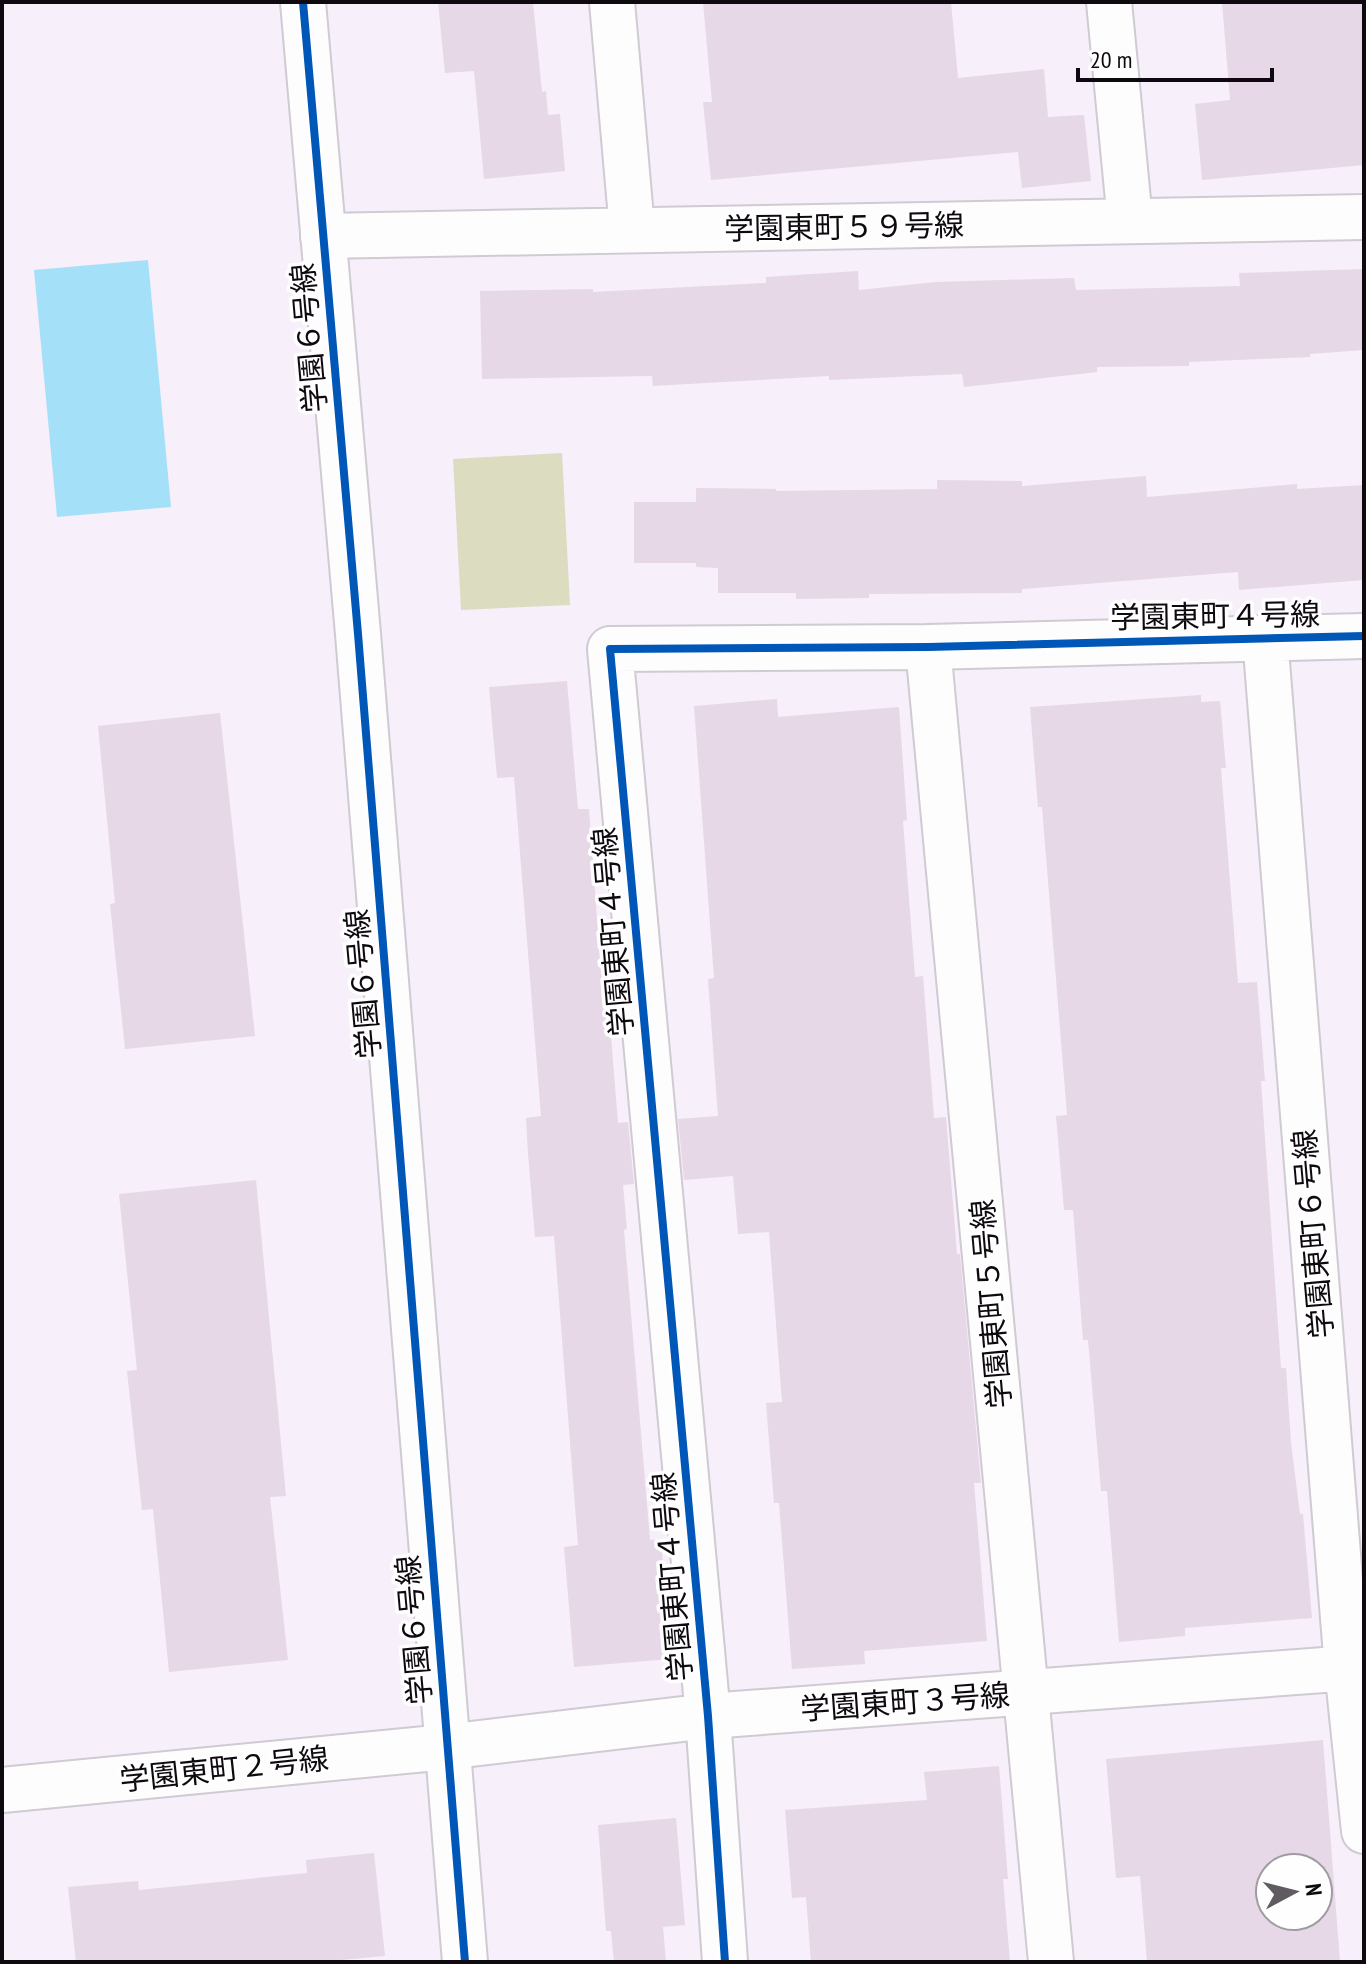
<svg xmlns="http://www.w3.org/2000/svg" width="1366" height="1964" viewBox="0 0 1366 1964" font-family="'PT Sans Narrow','Noto Sans JP',sans-serif">
  <rect width="100%" height="100%" fill="#f7effa"/>
  <!-- green -->
  <path fill="#dcdcc1" d="M 562,453 L 570,605 L 461,610 L 453,459 Z"/>
  <!-- water -->
  <path fill="#a4e1f8" d="M 148,260 L 171,507 L 57,517 L 34,270 Z"/>
  <!-- building -->
  <path fill="#e6d8e7" fill-rule="evenodd" d="M 438,2 L 533,2 L 542,92 L 546,91 L 548,115 L 560,114 L 565,171 L 484,179 L 474,71 L 445,73 Z
    M 703,2 L 951,2 L 958,78 L 1044,69 L 1048,117 L 1084,115 L 1091,181 L 1022,188 L 1018,152 L 711,180 L 703,102 L 712,102 Z
    M 1222,2 L 1364,2 L 1364,165 L 1202,180 L 1195,104 L 1230,100 Z
    M 1364,269 L 1364,350 L 1310,354 L 1310,357 L 1189,362 L 1189,366 L 1097,367 L 1097,372 L 964,387 L 962,374 L 829,380 L 829,376 L 653,386 L 652,376 L 482,379 L 480,291 L 593,289 L 593,292 L 766,283 L 766,277 L 858,271 L 859,290 L 936,282 L 1074,278 L 1076,290 L 1240,286 L 1239,273 Z
    M 1146,476 L 1147,497 L 1297,484 L 1297,489 L 1364,485 L 1364,580 L 1239,590 L 1238,572 L 1022,589 L 1022,593 L 869,594 L 869,598 L 796,599 L 796,593 L 718,593 L 718,568 L 696,567 L 696,563 L 634,563 L 634,502 L 696,502 L 696,488 L 776,489 L 776,491 L 937,489 L 937,480 L 1022,481 L 1022,486 Z
    M 567,681 L 578,809 L 589,809 L 601,974 L 606,974 L 618,1123 L 628,1122 L 634,1184 L 623,1185 L 627,1229 L 624,1230 L 650,1540 L 661,1539 L 670,1659 L 574,1667 L 564,1547 L 578,1545 L 554,1236 L 535,1237 L 528,1154 L 526,1118 L 541,1116 L 514,777 L 497,778 L 489,687 Z
    M 1201,695 L 1201,702 L 1220,701 L 1226,768 L 1221,768 L 1238,983 L 1257,982 L 1265,1081 L 1261,1081 L 1281,1368 L 1286,1368 L 1291,1443 L 1300,1514 L 1303,1514 L 1312,1618 L 1185,1628 L 1185,1636 L 1119,1642 L 1107,1491 L 1101,1491 L 1088,1340 L 1083,1340 L 1073,1210 L 1064,1210 L 1056,1116 L 1067,1115 L 1042,807 L 1038,807 L 1030,707 Z
    M 777,699 L 778,717 L 899,707 L 907,820 L 903,821 L 915,977 L 923,976 L 934,1118 L 946,1117 L 957,1254 L 960,1254 L 981,1483 L 974,1483 L 987,1641 L 864,1651 L 865,1664 L 792,1669 L 779,1503 L 774,1503 L 766,1403 L 782,1402 L 769,1232 L 738,1234 L 733,1176 L 684,1180 L 678,1119 L 718,1116 L 708,979 L 714,978 L 694,706 Z
    M 220,713 L 255,1036 L 125,1049 L 110,904 L 115,903 L 98,726 Z
    M 256,1180 L 286,1496 L 270,1497 L 288,1660 L 169,1672 L 153,1509 L 142,1510 L 127,1371 L 137,1370 L 119,1194 Z
    M 1323,1740 L 1340,1962 L 1147,1962 L 1140,1876 L 1116,1878 L 1106,1759 ZM 1270,1868 L 1318,1868 L 1318,1916 L 1270,1916 Z
    M 999,1766 L 1008,1879 L 1003,1879 L 1010,1962 L 811,1962 L 806,1897 L 792,1898 L 785,1810 L 927,1800 L 924,1772 Z
    M 676,1818 L 685,1925 L 663,1927 L 666,1962 L 614,1962 L 611,1931 L 606,1931 L 598,1825 Z
    M 374,1853 L 385,1956 L 319,1962 L 76,1962 L 68,1887 L 138,1881 L 139,1890 L 307,1873 L 306,1860 Z"/>
  <g fill="none" stroke-linecap="round" stroke-linejoin="round">
    <defs>
      <path id="street" d="M 612,2 L 632,229
        M 1109,2 L 1130,221
        M 323,236 L 1364,217
        M 1265,637 L 1347,1668 L 1364,1831
        M 928,647 L 1051,1962
        M 446,1747 L 708,1716 L 1364,1667
        M 725,1962 L 708,1716 L 610,649 L 928,647 L 1364,636"/>
      <path id="secondary" d="M 303,2 L 358,634 L 465,1962
        M 2,1790 L 446,1747"/>
    </defs>
    <!-- street casing -->
    <use href="#street" stroke="#d0cad2" stroke-width="48"/>
    <!-- secondary casing -->
    <use href="#secondary" stroke="#d0cad2" stroke-width="48"/>
    <!-- street -->
    <use href="#street" stroke="#fefdfe" stroke-width="44"/>
    <!-- secondary -->
    <use href="#secondary" stroke="#fefdfe" stroke-width="44"/>
    <defs>
      <path id="cycleway" d="M 303,2 L 358,634 L 465,1962
        M 725,1962 L 708,1716 L 610,649 L 928,647 L 1364,636"/>
    </defs>
    <!-- cycleway casing -->
    <use href="#cycleway" stroke="#fefefe" stroke-width="13"/>
    <!-- cycleway -->
    <use href="#cycleway" stroke="#0057b8" stroke-width="8"/>
  </g>
  <g text-anchor="middle" dominant-baseline="central" stroke-width="7" stroke-linejoin="round" paint-order="stroke">
    <!-- street labels -->
    <g font-size="30" fill="#0e090f" stroke="#fefefe">
      <text transform="translate(844 226) rotate(-1)">学園東町５９号線</text>
      <text transform="translate(308 338) rotate(-95)">学園６号線</text>
      <text transform="translate(1215 615) rotate(-1)">学園東町４号線</text>
      <text transform="translate(612 932) rotate(-95)">学園東町４号線</text>
      <text transform="translate(362 984) rotate(-95)">学園６号線</text>
      <text transform="translate(1312 1234) rotate(-95)">学園東町６号線</text>
      <text transform="translate(990 1304) rotate(-95)">学園東町５号線</text>
      <text transform="translate(671 1577) rotate(-95)">学園東町４号線</text>
      <text transform="translate(413 1630) rotate(-95)">学園６号線</text>
      <text transform="translate(905 1701) rotate(-4)">学園東町３号線</text>
      <text transform="translate(224 1768) rotate(-6)">学園東町２号線</text>
    </g>
  </g>
  <!-- border -->
  <rect width="1366" height="1964" fill="none" stroke="#0e090f" stroke-width="8"/>
  <!-- north arrow -->
  <g transform="translate(1294 1892) rotate(83)"><circle r="38" fill="#fefefe" stroke="#9e9c9e" stroke-width="2"/>
  <path d="M0-6L14 30L0 20L-14 30Z" fill="#605a61"/>
  <text y="-12" font-size="22" font-weight="bold" text-anchor="middle" fill="#0e090f">N</text>
  </g>
  <!-- scale -->
  <path d="M1078 68v12h194v-12" fill="none" stroke="#0e090f" stroke-width="4"/>
  <text x="1090" y="68" font-size="24" fill="#0e090f" stroke="#fefefe" stroke-width="6" paint-order="stroke">20 m</text>
</svg>
